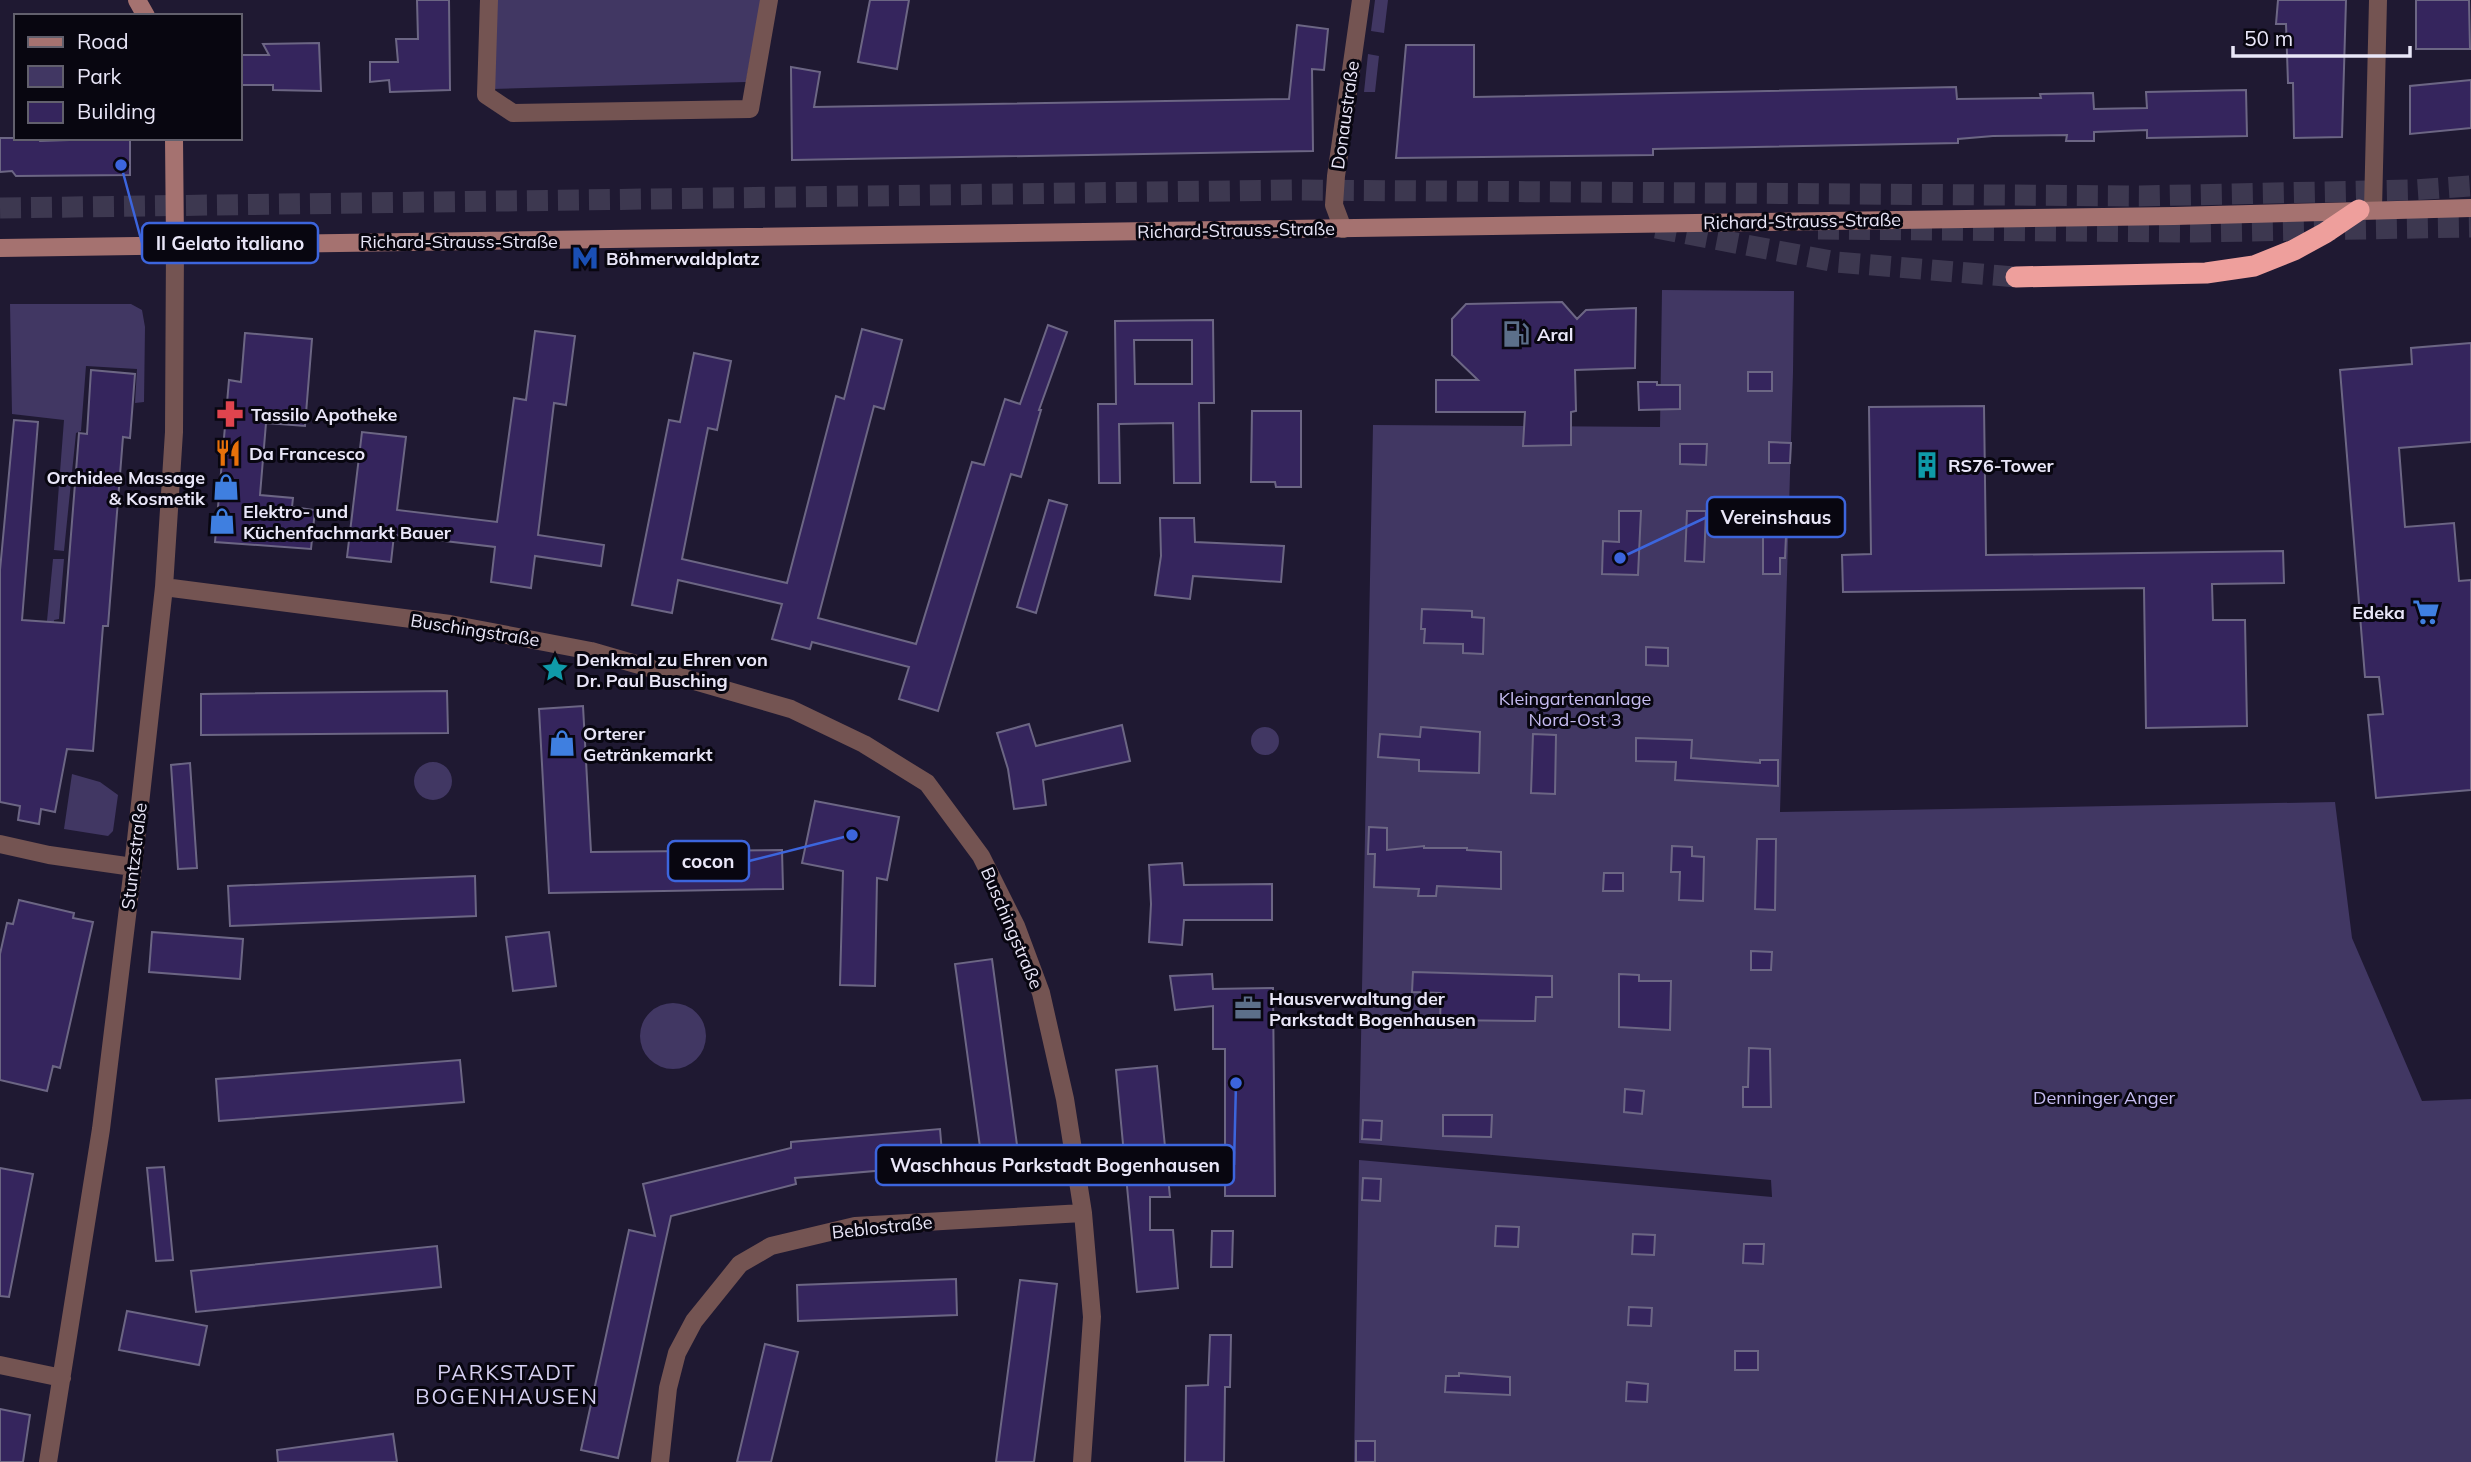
<svg xmlns="http://www.w3.org/2000/svg" width="2471" height="1462" viewBox="0 0 2471 1462" font-family="Mulish,sans-serif">
  <rect width="100%" height="100%" fill="#1f1932"/>
  <!-- green -->
  <path fill="#413763" d="M 496,0 L 761,0 L 746,82 L 492,89 Z
    M 1375,0 L 1388,0 L 1384,33 L 1371,31 Z
    M 1368,54 L 1379,56 L 1375,92 L 1364,92 Z
    M 1662,290 L 1794,291 L 1793,372 L 1780,812 L 2335,802 L 2352,938 L 2422,1101 L 2471,1099 L 2471,1462 L 1354,1462 L 1359,1160 L 1772,1197 L 1771,1180 L 1359,1143 L 1373,425 L 1660,427 Z
    M 10,304 L 131,304 L 142,310 L 145,327 L 144,402 L 135,403 L 137,369 L 86,366 L 81,431 L 76,433 L 64,551 L 54,550 L 64,420 L 12,414 Z
    M 53,559 L 64,559 L 59,619 L 54,620 L 47,747 L 36,734 Z
    M1251 741a14 14 0 1 1 28 0a14 14 0 1 1-28 0Z
    M414 781a19 19 0 1 1 38 0a19 19 0 1 1-38 0Z
    M 72,774 L 100,782 L 118,795 L 113,831 L 108,836 L 64,829 Z
    M640 1036a33 33 0 1 1 66 0a33 33 0 1 1-66 0Z"/>
  <!-- building -->
  <path fill="#35255d" stroke="#6c6684" stroke-width="2" fill-rule="evenodd" d="M 417,0 L 449,0 L 450,90 L 390,92 L 389,80 L 370,82 L 370,62 L 398,62 L 396,39 L 418,39 Z
    M 870,0 L 909,0 L 897,69 L 858,62 Z
    M 2278,0 L 2346,0 L 2342,137 L 2294,138 L 2293,83 L 2288,83 L 2286,24 L 2276,24 Z
    M 2416,0 L 2469,0 L 2470,49 L 2416,49 Z
    M 1297,25 L 1328,29 L 1324,70 L 1312,69 L 1313,151 L 792,160 L 791,67 L 820,72 L 814,107 L 1289,99 Z
    M 319,43 L 321,91 L 273,90 L 273,85 L 242,85 L 242,55 L 269,55 L 263,44 Z
    M 1406,45 L 1474,45 L 1474,97 L 1956,87 L 1957,99 L 2041,98 L 2040,94 L 2093,93 L 2094,109 L 2147,108 L 2146,92 L 2246,90 L 2247,136 L 2147,138 L 2147,130 L 2094,132 L 2094,141 L 2066,141 L 2067,135 L 1993,136 L 1958,139 L 1958,143 L 1653,149 L 1653,155 L 1396,158 Z
    M 2471,80 L 2471,128 L 2410,134 L 2410,86 Z
    M 0,138 L 39,138 L 40,141 L 130,138 L 130,175 L 16,176 L 12,171 L 0,172 Z
    M 1562,302 L 1577,319 L 1586,310 L 1636,308 L 1635,368 L 1575,370 L 1576,411 L 1571,412 L 1571,445 L 1523,446 L 1525,412 L 1436,412 L 1436,380 L 1478,380 L 1452,355 L 1452,319 L 1466,304 Z
    M 1213,320 L 1214,403 L 1199,403 L 1200,483 L 1174,483 L 1173,423 L 1119,424 L 1120,483 L 1099,483 L 1098,404 L 1116,404 L 1115,321 ZM 1134,340 L 1192,340 L 1192,384 L 1135,384 Z
    M 1048,325 L 1067,332 L 1039,410 L 1041,410 L 1021,477 L 1011,474 L 938,711 L 899,699 L 909,667 L 812,642 L 810,649 L 772,639 L 782,604 L 678,580 L 672,613 L 632,605 L 669,420 L 680,422 L 694,353 L 731,361 L 717,430 L 708,428 L 682,559 L 787,583 L 836,396 L 844,399 L 862,329 L 902,340 L 884,409 L 874,406 L 818,618 L 916,644 L 972,462 L 984,465 L 1005,399 L 1020,404 Z
    M 535,331 L 575,336 L 566,405 L 554,403 L 538,535 L 604,545 L 601,566 L 535,556 L 531,588 L 491,582 L 495,547 L 394,535 L 391,562 L 347,557 L 362,432 L 406,437 L 397,510 L 497,522 L 514,398 L 526,400 Z
    M 245,333 L 312,339 L 305,426 L 266,423 L 260,495 L 293,498 L 292,507 L 315,510 L 311,549 L 215,542 L 229,380 L 241,382 Z
    M 2471,343 L 2471,442 L 2399,448 L 2405,527 L 2454,523 L 2459,581 L 2471,580 L 2471,790 L 2376,798 L 2368,715 L 2383,714 L 2379,677 L 2365,677 L 2340,370 L 2412,364 L 2411,348 Z
    M 91,370 L 135,374 L 130,438 L 123,437 L 108,626 L 103,626 L 93,751 L 67,749 L 55,812 L 41,809 L 39,824 L 18,820 L 20,806 L 0,802 L 0,570 L 14,420 L 38,422 L 22,620 L 64,623 L 79,433 L 87,434 Z
    M 1748,372 L 1772,372 L 1772,391 L 1748,391 Z
    M 1638,382 L 1657,382 L 1657,385 L 1680,385 L 1680,409 L 1639,410 Z
    M 1984,406 L 1986,555 L 2283,551 L 2284,583 L 2212,584 L 2213,620 L 2245,620 L 2247,726 L 2146,728 L 2144,588 L 1843,592 L 1842,555 L 1871,554 L 1869,407 Z
    M 1252,411 L 1301,411 L 1301,487 L 1276,487 L 1275,482 L 1251,482 Z
    M 1769,442 L 1791,443 L 1790,463 L 1769,463 Z
    M 1680,444 L 1707,444 L 1706,465 L 1680,464 Z
    M 1049,500 L 1067,505 L 1036,613 L 1017,607 Z
    M 1763,510 L 1781,510 L 1781,536 L 1786,536 L 1785,558 L 1780,558 L 1780,574 L 1763,574 Z
    M 1619,511 L 1641,511 L 1638,575 L 1602,574 L 1603,541 L 1619,542 Z
    M 1687,511 L 1706,511 L 1704,562 L 1685,561 Z
    M 1160,518 L 1194,518 L 1195,542 L 1284,546 L 1281,582 L 1193,576 L 1190,599 L 1155,595 L 1161,556 Z
    M 1422,609 L 1472,611 L 1472,617 L 1484,618 L 1483,654 L 1463,653 L 1463,644 L 1424,643 L 1425,629 L 1421,629 Z
    M 1646,647 L 1668,648 L 1668,666 L 1646,665 Z
    M 447,691 L 448,733 L 201,735 L 201,694 Z
    M 583,706 L 591,852 L 782,850 L 783,889 L 549,893 L 539,709 Z
    M 1029,724 L 1036,746 L 1122,725 L 1130,761 L 1043,780 L 1046,805 L 1014,809 L 1008,769 L 997,733 Z
    M 1421,727 L 1480,732 L 1479,773 L 1419,771 L 1419,760 L 1378,757 L 1380,734 L 1420,737 Z
    M 1533,734 L 1556,735 L 1555,794 L 1531,793 Z
    M 1636,738 L 1692,740 L 1691,758 L 1760,763 L 1760,760 L 1778,760 L 1778,786 L 1675,780 L 1676,762 L 1636,761 Z
    M 190,763 L 197,868 L 178,869 L 171,765 Z
    M 815,801 L 899,817 L 887,880 L 877,878 L 875,986 L 840,985 L 843,871 L 802,863 Z
    M 1369,827 L 1387,828 L 1387,850 L 1424,846 L 1424,848 L 1467,848 L 1467,850 L 1501,852 L 1501,889 L 1437,886 L 1436,896 L 1418,896 L 1419,889 L 1374,887 L 1375,854 L 1368,854 Z
    M 1757,839 L 1776,839 L 1775,910 L 1755,909 Z
    M 1672,846 L 1692,847 L 1692,856 L 1704,857 L 1703,901 L 1679,900 L 1680,872 L 1671,872 Z
    M 1182,863 L 1184,885 L 1272,884 L 1272,920 L 1184,920 L 1182,945 L 1149,942 L 1151,904 L 1149,865 Z
    M 1604,873 L 1623,873 L 1623,891 L 1603,891 Z
    M 475,876 L 476,916 L 230,926 L 228,886 Z
    M 19,900 L 74,913 L 73,918 L 93,922 L 60,1068 L 53,1066 L 47,1091 L 0,1080 L 0,954 L 7,923 L 13,924 Z
    M 152,932 L 243,939 L 240,979 L 149,972 Z
    M 549,932 L 556,986 L 513,991 L 506,937 Z
    M 1751,951 L 1772,952 L 1771,970 L 1751,970 Z
    M 992,959 L 1017,1145 L 1036,1145 L 1038,1166 L 956,1170 L 955,1148 L 980,1147 L 955,964 Z
    M 1413,972 L 1552,976 L 1552,997 L 1536,997 L 1535,1021 L 1440,1020 L 1441,993 L 1412,992 Z
    M 1212,974 L 1213,989 L 1273,988 L 1275,1196 L 1225,1196 L 1225,1049 L 1213,1049 L 1213,1006 L 1175,1010 L 1170,976 Z
    M 1619,974 L 1639,975 L 1639,981 L 1671,981 L 1670,1030 L 1619,1027 Z
    M 1749,1048 L 1770,1049 L 1771,1107 L 1743,1107 L 1743,1087 L 1748,1087 Z
    M 460,1060 L 464,1102 L 219,1121 L 216,1079 Z
    M 1157,1066 L 1170,1197 L 1150,1197 L 1150,1230 L 1173,1230 L 1178,1288 L 1137,1292 L 1116,1070 Z
    M 1625,1089 L 1644,1091 L 1642,1114 L 1624,1112 Z
    M 1443,1115 L 1492,1115 L 1491,1137 L 1443,1136 Z
    M 1363,1120 L 1382,1121 L 1381,1140 L 1362,1139 Z
    M 940,1129 L 943,1165 L 795,1178 L 796,1184 L 671,1216 L 618,1458 L 581,1450 L 629,1230 L 655,1236 L 643,1184 L 791,1148 L 791,1142 Z
    M 164,1167 L 173,1260 L 156,1261 L 147,1168 Z
    M 0,1168 L 33,1174 L 9,1297 L 0,1296 Z
    M 1363,1178 L 1381,1179 L 1380,1201 L 1362,1200 Z
    M 1496,1226 L 1519,1227 L 1518,1247 L 1495,1246 Z
    M 1212,1231 L 1233,1231 L 1232,1267 L 1211,1267 Z
    M 1633,1234 L 1655,1235 L 1654,1255 L 1632,1254 Z
    M 1744,1244 L 1764,1244 L 1763,1264 L 1743,1263 Z
    M 437,1246 L 441,1287 L 196,1312 L 191,1271 Z
    M 956,1279 L 957,1315 L 798,1321 L 797,1285 Z
    M 1020,1280 L 1057,1284 L 1048,1356 L 1034,1462 L 996,1462 Z
    M 1629,1307 L 1652,1308 L 1651,1326 L 1628,1325 Z
    M 127,1311 L 207,1326 L 199,1365 L 119,1350 Z
    M 1210,1335 L 1231,1335 L 1230,1387 L 1225,1387 L 1224,1462 L 1185,1462 L 1186,1386 L 1208,1385 Z
    M 765,1344 L 798,1352 L 771,1462 L 737,1462 Z
    M 1735,1351 L 1758,1351 L 1758,1370 L 1735,1370 Z
    M 1459,1373 L 1510,1377 L 1510,1395 L 1445,1392 L 1446,1376 L 1459,1376 Z
    M 1627,1382 L 1648,1384 L 1647,1402 L 1626,1401 Z
    M 0,1409 L 30,1415 L 23,1462 L 0,1462 Z
    M 393,1434 L 397,1462 L 278,1462 L 277,1450 Z
    M 1356,1441 L 1375,1441 L 1375,1462 L 1356,1462 Z"/>
  <g fill="none" stroke-linecap="round" stroke-linejoin="round">
    <!-- highway-tunnel -->
    <path stroke="#3d3850" stroke-width="21" stroke-dasharray="21 10" stroke-linecap="butt" d="M 0,208 L 1294,190 L 2140,196 L 2412,190 L 2471,186
      M 1656,228 L 1836,262 L 2016,277
      M 1818,229 L 2194,232 L 2471,227"/>
    <!-- street -->
    <path stroke="#745452" stroke-width="18" d="M 489,0 L 486,95 L 513,113 L 750,109 L 769,0
      M 2373,209 L 2378,0
      M 1343,229 L 1334,205 L 1336,176 L 1361,0
      M 164,587 L 450,624 L 591,651 L 791,709 L 864,744 L 927,783 L 981,856 L 1016,926 L 1041,993 L 1065,1099 L 1083,1213 L 1092,1317 L 1082,1462
      M 0,844 L 49,855 L 133,867
      M 0,1365 L 62,1378
      M 48,1462 L 101,1129 L 133,867 L 164,587 L 174,432 L 175,245
      M 660,1462 L 668,1388 L 677,1353 L 694,1321 L 740,1264 L 771,1246 L 855,1226 L 1083,1213"/>
    <!-- secondary -->
    <path stroke="#a57270" stroke-width="18" d="M 137,0 L 146,16
      M 174,138 L 175,245
      M 0,248 L 2174,216 L 2471,208"/>
    <!-- highway -->
    <path stroke="#ee9f9c" stroke-width="21" d="M 2016,277 L 2206,273 L 2254,266 L 2294,250 L 2325,233 L 2359,210"/>
  </g>
  <!-- icons -->
  <defs>
    <symbol id="metro-bare" viewBox="-9 -9 18 18"><path d="M-5.5 5V-5H-3L0 0L3-5H5.5V5H3V-.5L0 4L-3-.5V5Z" fill="#1a4fb4" stroke="#080610" stroke-width="2.5" paint-order="stroke"/></symbol>
    <symbol id="fuel-bare" viewBox="-9 -9 18 18"><path d="M-5.5-6h7V0h2V4h1.3V-2.5L3-4.5l.8-.8L6-3V5H2.5V1h-1V6h-7ZM-4.2-4.7v3.2H.2V-4.7Z" fill="#5c6f8a" stroke="#080610" stroke-width="2.5" paint-order="stroke"/></symbol>
    <symbol id="pharmacy-bare" viewBox="-9 -9 18 18"><path d="M-2-6h4v4h4v4h-4v4h-4v-4h-4v-4h4Z" fill="#e0444e" stroke="#080610" stroke-width="2.5" paint-order="stroke"/></symbol>
    <symbol id="restaurant-bare" viewBox="-9 -9 18 18"><path d="M-5-6h1v4h1v-4h1v4h1v-4h1v5L-1.5 .5V6h-2V.5L-5-1ZM5-6V6H3V1.5H1.5Q1.5-4 5-6Z" fill="#e8710a" stroke="#080610" stroke-width="2.5" paint-order="stroke"/></symbol>
    <symbol id="building-bare" viewBox="-9 -9 18 18"><path d="M-4-6H4V6H1V3H-1V6H-4ZM-2.5-4.3h1.7v1.8h-1.7ZM.8-4.3h1.7v1.8H.8ZM-2.5-1h1.7V.8h-1.7ZM.8-1h1.7V.8H.8Z" fill="#0f9aa8" stroke="#080610" stroke-width="2.5" paint-order="stroke"/></symbol>
    <symbol id="shop-bare" viewBox="-9 -9 18 18"><path d="M-5-2.5h2.3a2.7 3.5 0 0 1 5.4 0H5L5.5 6h-11ZM-1.5-2.5h3a1.5 2.3 0 0 0-3 0Z" fill="#3f7fe0" stroke="#080610" stroke-width="2.5" paint-order="stroke"/></symbol>
    <symbol id="supermarket-bare" viewBox="-9 -9 18 18"><path d="M-6-5.5h2.5l.6 2H6L4.5 2H-2.5L-4.4-4H-6ZM-1.5 3.2a1.3 1.3 0 1 0 .1 0ZM3 3.2a1.3 1.3 0 1 0 .1 0Z" fill="#3f7fe0" stroke="#080610" stroke-width="2.5" paint-order="stroke"/></symbol>
    <symbol id="sight-bare" viewBox="-9 -9 18 18"><path d="M0-6L1.8-2.2L6-1.7L2.9 1.2L3.7 5.4L0 3.3L-3.7 5.4L-2.9 1.2L-6-1.7L-1.8-2.2Z" fill="#0f9aa8" stroke="#080610" stroke-width="2.5" paint-order="stroke"/></symbol>
    <symbol id="office-bare" viewBox="-9 -9 18 18"><path d="M-6-3h4V-5.5h4V-3h4V5H-6ZM-1-4.5V-3h2v-1.5ZM-6 0V1H6V0Z" fill="#5c6f8a" stroke="#080610" stroke-width="2.5" paint-order="stroke"/></symbol>
  </defs>
  <g fill-rule="evenodd">
    <use href="#metro-bare" x="566" y="239" width="38" height="38"/>
    <use href="#fuel-bare" x="1497" y="315" width="38" height="38"/>
    <use href="#pharmacy-bare" x="211" y="395" width="38" height="38"/>
    <use href="#restaurant-bare" x="209" y="434" width="38" height="38"/>
    <use href="#building-bare" x="1908" y="446" width="38" height="38"/>
    <use href="#shop-bare" x="207" y="468" width="38" height="38"/>
    <use href="#shop-bare" x="203" y="502" width="38" height="38"/>
    <use href="#supermarket-bare" x="2407" y="593" width="38" height="38"/>
    <use href="#sight-bare" x="536" y="650" width="38" height="38"/>
    <use href="#shop-bare" x="543" y="724" width="38" height="38"/>
    <use href="#office-bare" x="1229" y="989" width="38" height="38"/>
  </g>
  <g text-anchor="middle" dominant-baseline="central" stroke-width="6" stroke-linejoin="round" paint-order="stroke">
    <!-- street labels -->
    <g font-size="18" fill="#e9e6f8" stroke="#080610">
      <text transform="translate(1345 115) rotate(-82)">Donaustraße</text>
      <text transform="translate(1802 221) rotate(-1)">Richard-Strauss-Straße</text>
      <text transform="translate(1236 230) rotate(-1)">Richard-Strauss-Straße</text>
      <text x="459" y="241">Richard-Strauss-Straße</text>
      <text transform="translate(475 630) rotate(9)">Buschingstraße</text>
      <text transform="translate(134 856) rotate(-83)">Stuntzstraße</text>
      <text transform="translate(1012 928) rotate(67)">Buschingstraße</text>
      <text transform="translate(882 1227) rotate(-6)">Beblostraße</text>
    </g>
    <!-- poi labels -->
    <g font-size="18" font-weight="bold" fill="#e9e6f8" stroke="#080610" text-anchor="start">
      <text x="606" y="258">Böhmerwaldplatz</text>
      <text x="1537" y="334">Aral</text>
      <text x="251" y="414">Tassilo Apotheke</text>
      <text x="249" y="453">Da Francesco</text>
      <text x="1948" y="465">RS76-Tower</text>
      <text x="205" y="477" text-anchor="end">Orchidee Massage<tspan x="205" dy="21">&amp; Kosmetik</tspan></text>
      <text x="243" y="511">Elektro- und<tspan x="243" dy="21">Küchenfachmarkt Bauer</tspan></text>
      <text x="2405" y="612" text-anchor="end">Edeka</text>
      <text x="576" y="659">Denkmal zu Ehren von<tspan x="576" dy="21">Dr. Paul Busching</tspan></text>
      <text x="583" y="733">Orterer<tspan x="583" dy="21">Getränkemarkt</tspan></text>
      <text x="1269" y="998">Hausverwaltung der<tspan x="1269" dy="21">Parkstadt Bogenhausen</tspan></text>
    </g>
    <!-- park labels -->
    <g font-size="18" fill="#c6bcf1" stroke="#080610">
      <text x="1575" y="698">Kleingartenanlage<tspan x="1575" dy="21">Nord-Ost 3</tspan></text>
      <text x="2104" y="1097">Denninger Anger</text>
    </g>
    <!-- quarter labels -->
    <g font-size="21" letter-spacing="2" fill="#d6d0f2" stroke="#080610">
      <text x="507" y="1372">PARKSTADT<tspan x="507" dy="24">BOGENHAUSEN</tspan></text>
    </g>
  </g>
  <!-- callouts -->
  <path fill="none" stroke="#3c65dd" stroke-width="2.5" d="M121 165L142 243M1620 558L1707 517M852 835L749 861M1236 1083L1234 1165"/>
  <g fill="#3c65dd" stroke="#080610" stroke-width="2.5">
    <circle cx="121" cy="165" r="7"/>
    <circle cx="1620" cy="558" r="7"/>
    <circle cx="852" cy="835" r="7"/>
    <circle cx="1236" cy="1083" r="7"/>
  </g>
  <g fill="#080610" stroke="#3c65dd" stroke-width="2.5">
    <rect x="142" y="223" width="176" height="40" rx="7"/>
    <rect x="1707" y="497" width="138" height="40" rx="7"/>
    <rect x="668" y="841" width="81" height="40" rx="7"/>
    <rect x="876" y="1145" width="358" height="40" rx="7"/>
  </g>
  <g font-size="19" text-anchor="middle" font-weight="bold" fill="#e9e6f8">
    <text x="230" y="250">Il Gelato italiano</text>
    <text x="1776" y="524">Vereinshaus</text>
    <text x="708" y="868">cocon</text>
    <text x="1055" y="1172">Waschhaus Parkstadt Bogenhausen</text>
  </g>
  <!-- legend -->
  <rect x="14" y="14" width="228" height="126" fill="#080610" stroke="#62606d" stroke-width="2"/>
  <rect x="28" y="37" width="35" height="10" fill="#a57270" stroke="#62606d" stroke-width="2"/>
  <text x="77" y="49" font-size="21" fill="#e9e6f8">Road</text>
  <rect x="28" y="66" width="35" height="21" fill="#413763" stroke="#62606d" stroke-width="2"/>
  <text x="77" y="84" font-size="21" fill="#e9e6f8">Park</text>
  <rect x="28" y="102" width="35" height="21" fill="#35255d" stroke="#62606d" stroke-width="2"/>
  <text x="77" y="119" font-size="21" fill="#e9e6f8">Building</text>
  <!-- scale -->
  <path d="M2233 46v10h177v-10" fill="none" stroke="#e9e6f8" stroke-width="3.5"/>
  <text x="2244" y="46" font-size="21" fill="#e9e6f8" stroke="#080610" stroke-width="5" paint-order="stroke">50 m</text>
</svg>
